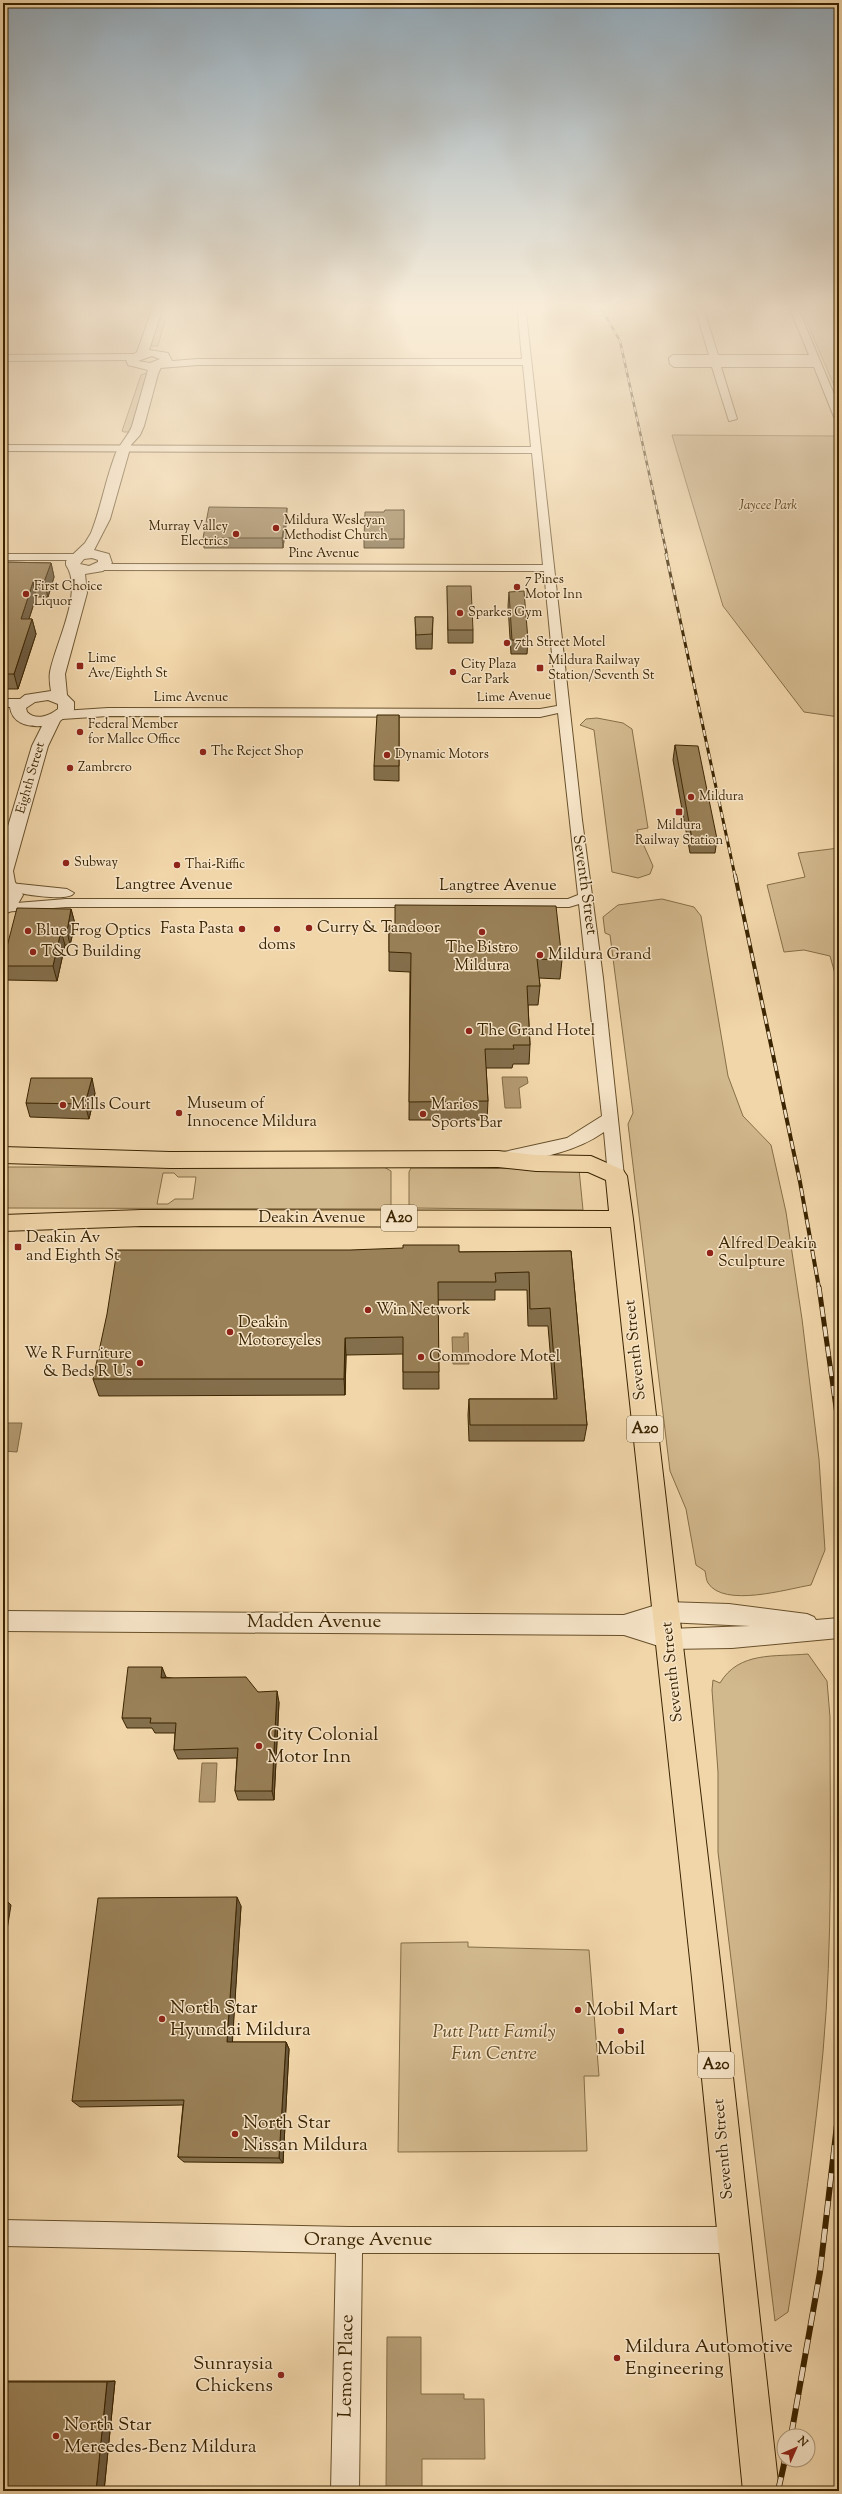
<svg xmlns="http://www.w3.org/2000/svg" width="842" height="2494" viewBox="0 0 842 2494" font-family="'Sorts Mill Goudy',serif">
  <rect width="100%" height="100%" fill="#f1d6aa"/>
  <filter id="stains"><feTurbulence type="fractalNoise" baseFrequency=".005" numOctaves="4"/><feColorMatrix values="0 0 0 0 .2 0 0 0 0 .09 0 0 0 0 .02 0 0 0 .5 -.17"/></filter>
  <radialGradient id="worn" r=".72"><stop offset=".6" stop-color="#630" stop-opacity="0"/><stop offset="1" stop-color="#630" stop-opacity=".3"/></radialGradient>
  <!-- green -->
  <path fill="#d2b88d" stroke="#866e46" fill-rule="evenodd" d="M 799,304 L 839,304 L 839,397 Z
    M 157,320 L 165,320 L 158,346 L 152,346 L 150,345 Z
    M 146,373 L 147,374 L 131,432 L 124,432 L 122,431 L 141,375 Z
    M 672,435 L 834,436 L 839,446 L 839,717 L 804,712 L 723,606 Z
    M 597,718 L 623,723 L 632,729 L 648,828 L 637,830 L 653,866 L 650,874 L 638,878 L 612,872 L 594,730 L 580,725 L 586,719 Z
    M 839,848 L 839,988 L 830,956 L 804,950 L 784,952 L 767,885 L 805,877 L 798,853 Z
    M 662,899 L 694,907 L 701,916 L 728,1076 L 743,1116 L 771,1145 L 786,1212 L 802,1319 L 819,1459 L 825,1550 L 811,1585 C 787,1589 724,1608 708,1583 C 706,1580 706,1575 705,1571 L 696,1565 L 686,1509 L 670,1471 L 628,1124 L 633,1113 L 610,935 L 605,933 L 603,917 L 618,905 Z
    M 3,1167 L 384,1167 L 391,1171 L 391,1206 L 385,1209 L 3,1208 ZM 163,1173 L 174,1173 L 178,1177 L 196,1177 L 193,1199 L 175,1199 L 168,1204 L 157,1204 Z
    M 411,1168 L 579,1169 L 583,1210 L 414,1208 L 409,1205 L 409,1172 Z
    M 808,1654 L 827,1681 L 830,1717 C 830,1829 833,1941 823,2052 C 815,2139 802,2226 788,2312 L 775,2321 L 718,1852 L 718,1772 L 712,1690 L 713,1680 L 720,1683 C 739,1651 775,1657 808,1654 Z
    M 468,1942 L 468,1947 L 589,1950 L 599,2076 L 584,2076 L 587,2151 L 398,2152 L 401,1943 Z"/>
  <!-- water -->
  <path fill="#b39970" stroke="#836a43" d="M 502,1077 L 527,1077 L 528,1083 L 519,1088 L 521,1108 L 505,1108 Z
    M 464,1333 L 468,1333 L 469,1364 L 453,1364 L 452,1337 L 464,1337 Z
    M 6,1423 L 22,1423 L 17,1452 L 3,1451 Z
    M 202,1763 L 217,1763 L 215,1802 L 199,1802 Z
    M 387,2337 L 421,2337 L 421,2394 L 464,2394 L 464,2399 L 484,2399 L 485,2459 L 422,2459 L 422,2491 L 386,2491 Z"/>
  <g fill="none" stroke-linecap="round" stroke-linejoin="round">
    <defs>
      <path id="minor" d="M 517,304 L 525,304 L 582,820 L 603,978 L 624,1176 L 622,1180 L 616,1182 L 610,1180 L 608,1176 L 604,1132 C 574,1153 539,1158 504,1164 L 498,1162 L 496,1158 L 498,1154 L 504,1152 L 567,1138 L 602,1116 L 579,904 L 569,907 L 66,907 L 3,912 L 4,904 L 66,899 L 568,899 L 578,895 L 558,713 L 540,717 L 108,716 L 62,719 L 56,715 L 62,711 L 108,708 L 540,709 L 557,706 L 544,571 L 99,570 L 94,567 L 99,564 L 543,565 L 532,453 L 3,451 L 3,445 L 531,447 L 523,365 L 198,365 L 160,368 L 156,365 L 160,362 L 198,359 L 522,359 Z
        M 694,304 L 702,304 L 718,355 L 809,355 L 788,304 L 796,304 L 839,406 L 839,420 L 834,417 L 814,367 L 721,367 L 737,419 L 729,421 L 712,367 L 674,367 L 670,364 L 669,358 L 673,355 L 709,355 Z
        M 3,355 L 134,354 L 138,357 L 134,360 L 3,361 Z
        M 3,554 L 77,554 L 82,557 L 77,560 L 3,560 Z
        M 3,699 L 21,699 L 27,703 L 21,707 L 3,707 Z
        M 10,883 L 67,889 L 74,893 C 68,903 17,893 5,890 L 3,887 L 5,884 Z
        M 666,1602 L 729,1604 L 807,1614 L 814,1617 L 816,1620 L 839,1618 L 839,1638 L 732,1648 L 668,1649 L 624,1635 L 3,1631 L 3,1611 L 624,1615 ZM 666,1622 L 750,1626 L 668,1629 L 655,1625 Z
        M 3,2220 L 349,2227 L 733,2227 L 742,2231 L 746,2240 L 742,2249 L 733,2253 L 362,2253 L 359,2491 L 331,2491 L 336,2253 L 3,2246 Z"/>
      <path id="tertiary" d="M 154,304 L 164,304 L 149,350 L 168,353 L 172,361 L 161,367 L 158,374 L 144,426 L 140,435 L 131,445 L 110,519 L 94,550 L 109,554 L 112,563 L 103,571 L 85,574 L 87,593 L 65,674 L 67,695 L 74,702 L 74,710 L 60,721 L 48,746 L 13,871 L 15,882 L 23,895 L 15,909 L 3,915 L 5,895 L 3,891 L 3,843 L 32,746 L 42,726 C 27,727 12,723 10,707 L 25,695 L 51,691 C 50,685 49,678 50,672 C 56,642 84,591 66,565 L 66,561 L 85,543 L 91,533 C 101,508 105,482 114,458 C 118,445 128,437 132,426 L 148,370 L 128,365 L 126,359 L 137,352 ZM 152,356 L 160,359 L 150,363 L 138,361 ZM 92,558 L 98,560 L 98,562 L 89,566 L 80,564 L 84,559 ZM 48,700 L 58,704 L 58,709 C 49,716 36,721 27,712 L 26,708 L 35,702 Z"/>
      <path id="trunk" d="M 3,1147 L 170,1152 L 498,1151 L 536,1155 L 591,1156 L 623,1170 L 627,1176 L 633,1219 L 722,1978 L 779,2491 L 743,2491 L 692,1978 L 611,1227 L 141,1226 L 3,1231 L 3,1215 L 141,1210 L 609,1211 L 606,1180 L 588,1172 L 536,1171 L 498,1167 L 170,1168 L 3,1163 Z"/>
    </defs>
    <!-- minor casing -->
    <use href="#minor" stroke="#68502a" stroke-width="2"/>
    <!-- tertiary casing -->
    <use href="#tertiary" stroke="#68502a" stroke-width="2"/>
    <!-- trunk casing -->
    <use href="#trunk" stroke="#3b2400" stroke-width="2"/>
    <!-- minor -->
    <use href="#minor" fill="#f6e4c8" fill-rule="evenodd"/>
    <!-- tertiary -->
    <use href="#tertiary" fill="#f6e4c8" fill-rule="evenodd"/>
    <!-- trunk -->
    <use href="#trunk" fill="#f1d6aa" fill-rule="evenodd"/>
    <defs>
      <path id="rail-far4" d="M 599,304 L 620,341 L 667,555"/>
      <path id="rail-far3" d="M 666,554 L 735,876"/>
      <path id="rail-far2" d="M 735,875 L 800,1182 L 819,1288"/>
      <path id="rail-far1" d="M 819,1287 L 839,1429"/>
      <path id="rail" d="M 791,2436 L 820,2272 L 839,2107
        M 778,2491 L 785,2460"/>
    </defs>
    <!-- rail-far4 casing -->
    <use href="#rail-far4" stroke="#3b2400" stroke-width="2.5"/>
    <!-- rail-far3 casing -->
    <use href="#rail-far3" stroke="#3b2400" stroke-width="3"/>
    <!-- rail-far2 casing -->
    <use href="#rail-far2" stroke="#3b2400" stroke-width="4"/>
    <!-- rail-far1 casing -->
    <use href="#rail-far1" stroke="#3b2400" stroke-width="5"/>
    <!-- rail casing -->
    <use href="#rail" stroke="#3b2400" stroke-width="6"/>
    <!-- rail-far4 -->
    <use href="#rail-far4" stroke="#f6e4c8" stroke-width="1.5" stroke-dasharray="5" stroke-linecap="butt"/>
    <!-- rail-far3 -->
    <use href="#rail-far3" stroke="#f6e4c8" stroke-width="2" stroke-dasharray="6" stroke-linecap="butt"/>
    <!-- rail-far2 -->
    <use href="#rail-far2" stroke="#f6e4c8" stroke-width="2.5" stroke-dasharray="8" stroke-linecap="butt"/>
    <!-- rail-far1 -->
    <use href="#rail-far1" stroke="#f6e4c8" stroke-width="3.5" stroke-dasharray="10" stroke-linecap="butt"/>
    <!-- rail -->
    <use href="#rail" stroke="#f6e4c8" stroke-width="4.5" stroke-dasharray="14" stroke-linecap="butt"/>
  </g>
  <!-- wall -->
  <path fill="#846f4c" stroke="#3b2400" d="M 404,510 L 404,548 L 364,548 L 364,539 L 384,512 Z
    M 287,517 L 283,548 L 204,548 L 203,538 Z
    M 3,562 L 51,563 L 54,577 L 48,597 L 36,597 L 29,619 L 32,619 L 36,634 L 18,689 L 3,689 Z
    M 447,586 L 473,630 L 473,643 L 448,643 Z
    M 509,592 L 528,640 L 527,654 L 511,654 L 508,606 Z
    M 415,617 L 433,617 L 432,649 L 416,649 Z
    M 399,715 L 399,781 L 374,780 L 374,766 Z
    M 675,745 L 717,839 L 715,853 L 690,853 L 673,760 Z
    M 71,909 L 75,924 L 70,945 L 65,945 L 57,981 L 6,980 L 3,969 L 3,962 Z
    M 389,926 L 562,960 L 560,979 L 539,978 L 540,986 L 538,1005 L 528,1005 L 530,1045 L 529,1064 L 513,1064 L 512,1068 L 486,1068 L 488,1101 L 487,1120 L 409,1120 L 410,972 L 389,971 Z
    M 95,1093 L 89,1119 L 30,1117 L 26,1103 Z
    M 571,1251 L 587,1425 L 584,1441 L 469,1441 L 468,1415 L 469,1399 L 554,1399 L 548,1326 L 528,1326 L 527,1290 L 495,1290 L 495,1300 L 438,1300 L 439,1389 L 403,1389 L 403,1354 L 346,1355 L 345,1395 L 99,1396 L 93,1379 L 459,1252 Z
    M 165,1677 L 258,1692 L 279,1702 L 274,1800 L 238,1800 L 235,1791 L 237,1758 L 178,1759 L 174,1750 L 175,1733 L 155,1733 L 152,1728 L 127,1728 L 122,1718 Z
    M 241,1906 L 232,2042 L 286,2042 L 289,2049 L 283,2163 L 184,2162 L 178,2157 L 183,2105 L 80,2107 L 72,2101 Z
    M 3,2381 L 115,2381 L 104,2491 L 3,2491 Z"/>
  <!-- shaded-wall -->
  <path fill="#6c5a3e" stroke="#3b2400" d="M 287,508 L 287,517 L 283,548 L 282,538 Z
    M 51,563 L 54,577 L 48,597 L 44,582 Z
    M 33,582 L 36,597 L 24,634 L 21,619 Z
    M 32,619 L 36,634 L 18,689 L 14,674 Z
    M 3,717 L 6,728 L 3,736 Z
    M 71,909 L 75,924 L 70,945 L 67,931 Z
    M 61,931 L 65,945 L 57,981 L 53,966 Z
    M 92,1078 L 95,1093 L 89,1119 L 85,1104 Z
    M 345,1338 L 346,1355 L 345,1395 L 344,1379 Z
    M 162,1667 L 166,1677 L 161,1678 Z
    M 277,1691 L 279,1702 L 274,1800 L 272,1791 Z
    M 3,1897 L 11,1905 L 3,1955 Z
    M 237,1897 L 241,1906 L 232,2049 L 227,2042 Z
    M 286,2042 L 289,2049 L 283,2163 L 279,2158 Z
    M 115,2381 L 104,2491 L 96,2491 L 107,2382 Z"/>
  <!-- building -->
  <path fill="#9a8158" stroke="#3b2400" d="M 209,507 L 287,508 L 282,538 L 203,538 Z
    M 385,510 L 404,510 L 404,539 L 364,539 L 365,512 L 384,512 Z
    M 3,562 L 51,563 L 44,582 L 33,582 L 21,619 L 32,619 L 14,674 L 3,674 Z
    M 447,586 L 471,586 L 473,630 L 448,630 Z
    M 524,591 L 528,640 L 512,640 L 509,592 Z
    M 415,617 L 433,617 L 432,634 L 416,635 Z
    M 377,715 L 399,715 L 399,766 L 374,766 Z
    M 675,745 L 698,746 L 717,839 L 692,839 Z
    M 395,905 L 556,906 L 562,960 L 537,959 L 540,986 L 527,986 L 530,1045 L 513,1045 L 514,1049 L 485,1049 L 488,1101 L 409,1102 L 411,953 L 389,952 L 389,926 L 395,925 Z
    M 17,908 L 71,909 L 67,931 L 61,931 L 53,966 L 3,966 L 3,962 Z
    M 31,1078 L 92,1078 L 85,1104 L 26,1103 Z
    M 403,1245 L 459,1245 L 459,1252 L 571,1251 L 587,1425 L 470,1425 L 469,1399 L 557,1399 L 550,1308 L 530,1309 L 529,1272 L 495,1273 L 496,1282 L 438,1282 L 439,1372 L 403,1372 L 403,1337 L 345,1338 L 344,1379 L 93,1379 L 107,1314 L 117,1250 L 350,1250 L 403,1248 Z
    M 128,1667 L 162,1667 L 161,1678 L 246,1677 L 258,1692 L 277,1691 L 272,1791 L 235,1791 L 238,1748 L 174,1750 L 176,1723 L 150,1723 L 151,1718 L 122,1718 Z
    M 237,1897 L 227,2042 L 286,2042 L 279,2158 L 178,2157 L 184,2100 L 72,2101 L 98,1898 Z
    M 3,2382 L 107,2382 L 96,2491 L 3,2491 Z"/>
  <!-- sky -->
  <linearGradient id="sky" x2="0" y2="1"><stop stop-color="#93a9b8"/><stop offset="0.47" stop-color="#f9edd9"/><stop offset="1" stop-color="#f9edd9" stop-opacity="0"/></linearGradient>
  <rect width="842" height="653" fill="url(#sky)"/>
  <!-- markers -->
  <g fill="#8f2418" stroke="#f6e4c8" stroke-width="1.5">
    <circle cx="276" cy="528" r="4"/>
    <circle cx="236" cy="534" r="4"/>
    <circle cx="517" cy="587" r="4"/>
    <circle cx="26" cy="594" r="4"/>
    <circle cx="460" cy="613" r="4"/>
    <circle cx="507" cy="643" r="4"/>
    <rect x="76" y="662" width="8" height="8" rx="2"/>
    <rect x="536" y="664" width="8" height="8" rx="2"/>
    <circle cx="453" cy="672" r="4"/>
    <circle cx="80" cy="732" r="4"/>
    <circle cx="203" cy="752" r="4"/>
    <circle cx="387" cy="755" r="4"/>
    <circle cx="70" cy="768" r="4"/>
    <circle cx="691" cy="797" r="4"/>
    <rect x="675" y="808" width="8" height="8" rx="2"/>
    <circle cx="66" cy="863" r="4"/>
    <circle cx="177" cy="865" r="4"/>
    <circle cx="309" cy="928" r="4"/>
    <circle cx="242" cy="929" r="4"/>
    <circle cx="277" cy="929" r="4"/>
    <circle cx="28" cy="931" r="4"/>
    <circle cx="482" cy="932" r="4"/>
    <circle cx="33" cy="952" r="4"/>
    <circle cx="540" cy="955" r="4"/>
    <circle cx="469" cy="1031" r="4"/>
    <circle cx="63" cy="1105" r="4"/>
    <circle cx="179" cy="1113" r="4"/>
    <circle cx="423" cy="1114" r="4"/>
    <rect x="14" y="1243" width="8" height="8" rx="2"/>
    <circle cx="710" cy="1253" r="4"/>
    <circle cx="368" cy="1310" r="4"/>
    <circle cx="230" cy="1332" r="4"/>
    <circle cx="421" cy="1357" r="4"/>
    <circle cx="140" cy="1363" r="4"/>
    <circle cx="259" cy="1746" r="4"/>
    <circle cx="578" cy="2010" r="4"/>
    <circle cx="162" cy="2019" r="4"/>
    <circle cx="621" cy="2031" r="4"/>
    <circle cx="235" cy="2134" r="4"/>
    <circle cx="617" cy="2358" r="4"/>
    <circle cx="281" cy="2375" r="4"/>
    <circle cx="56" cy="2436" r="4"/>
  </g>
  <g text-anchor="middle" dominant-baseline="central" stroke-width="3" stroke-linejoin="round" paint-order="stroke">
    <!-- far-park labels -->
    <g font-size="13" font-style="italic" fill="#614923" stroke="#f6e4c8">
      <text x="768" y="506">Jaycee Park</text>
    </g>
    <!-- far-poi labels -->
    <g font-size="13" fill="#3b2400" stroke="#f6e4c8" text-anchor="start">
      <text x="284" y="521">Mildura Wesleyan<tspan x="284" dy="15">Methodist Church</tspan></text>
      <text x="228" y="527" text-anchor="end">Murray Valley<tspan x="228" dy="15">Electrics</tspan></text>
      <text x="525" y="580">7 Pines<tspan x="525" dy="15">Motor Inn</tspan></text>
      <text x="34" y="587">First Choice<tspan x="34" dy="15">Liquor</tspan></text>
      <text x="468" y="613">Sparkes Gym</text>
      <text x="515" y="643">7th Street Motel</text>
      <text x="88" y="659">Lime<tspan x="88" dy="15">Ave/Eighth St</tspan></text>
      <text x="548" y="661">Mildura Railway<tspan x="548" dy="15">Station/Seventh St</tspan></text>
      <text x="461" y="665">City Plaza<tspan x="461" dy="15">Car Park</tspan></text>
      <text x="88" y="725">Federal Member<tspan x="88" dy="15">for Mallee Office</tspan></text>
      <text x="211" y="752">The Reject Shop</text>
      <text x="395" y="755">Dynamic Motors</text>
      <text x="78" y="768">Zambrero</text>
      <text x="699" y="797">Mildura</text>
      <text x="679" y="826" text-anchor="middle">Mildura<tspan x="679" dy="15">Railway Station</tspan></text>
      <text x="74" y="863">Subway</text>
      <text x="185" y="865">Thai-Riffic</text>
    </g>
    <!-- far-street labels -->
    <g font-size="13" fill="#3b2400" stroke="#f6e4c8">
      <text x="324" y="554">Pine Avenue</text>
      <text transform="translate(514 697) rotate(-2)">Lime Avenue</text>
      <text x="191" y="698">Lime Avenue</text>
      <text transform="translate(31 778) rotate(-74)">Eighth Street</text>
    </g>
    <!-- shield labels -->
    <g fill="#f6e4c8" stroke="#735e3c" stroke-width="1">
      <rect x="381" y="1205" width="36" height="26" rx="3"/>
      <rect x="627" y="1416" width="36" height="26" rx="3"/>
      <rect x="698" y="2052" width="36" height="26" rx="3"/>
    </g>
    <g font-size="15" font-weight="bold" fill="#3b2400">
      <text x="399" y="1218">A20</text>
      <text x="645" y="1429">A20</text>
      <text x="716" y="2065">A20</text>
    </g>
    <!-- street labels -->
    <g font-size="16" fill="#3b2400" stroke="#f6e4c8">
      <text x="174" y="885">Langtree Avenue</text>
      <text transform="translate(584 885) rotate(82)">Seventh Street</text>
      <text x="498" y="886">Langtree Avenue</text>
      <text x="312" y="1218">Deakin Avenue</text>
      <text transform="translate(636 1350) rotate(-96)">Seventh Street</text>
      <text transform="translate(673 1672) rotate(-96)">Seventh Street</text>
      <text transform="translate(724 2149) rotate(-95)">Seventh Street</text>
    </g>
    <!-- poi labels -->
    <g font-size="16" fill="#3b2400" stroke="#f6e4c8" text-anchor="start">
      <text x="317" y="928">Curry &amp; Tandoor</text>
      <text x="234" y="929" text-anchor="end">Fasta Pasta</text>
      <text x="36" y="931">Blue Frog Optics</text>
      <text x="277" y="945" text-anchor="middle">doms</text>
      <text x="482" y="948" text-anchor="middle">The Bistro<tspan x="482" dy="18">Mildura</tspan></text>
      <text x="41" y="952">T&amp;G Building</text>
      <text x="548" y="955">Mildura Grand</text>
      <text x="477" y="1031">The Grand Hotel</text>
      <text x="187" y="1104">Museum of<tspan x="187" dy="18">Innocence Mildura</tspan></text>
      <text x="71" y="1105">Mills Court</text>
      <text x="431" y="1105">Marios<tspan x="431" dy="18">Sports Bar</tspan></text>
      <text x="26" y="1238">Deakin Av<tspan x="26" dy="18">and Eighth St</tspan></text>
      <text x="718" y="1244">Alfred Deakin<tspan x="718" dy="18">Sculpture</tspan></text>
      <text x="376" y="1310">Win Network</text>
      <text x="238" y="1323">Deakin<tspan x="238" dy="18">Motorcycles</tspan></text>
      <text x="132" y="1354" text-anchor="end">We R Furniture<tspan x="132" dy="18">&amp; Beds R Us</tspan></text>
      <text x="429" y="1357">Commodore Motel</text>
    </g>
    <!-- near-street labels -->
    <g font-size="19" fill="#3b2400" stroke="#f6e4c8">
      <text x="314" y="1622">Madden Avenue</text>
      <text x="368" y="2240">Orange Avenue</text>
      <text transform="translate(347 2366) rotate(-89)">Lemon Place</text>
    </g>
    <!-- near-poi labels -->
    <g font-size="19" fill="#3b2400" stroke="#f6e4c8" text-anchor="start">
      <text x="267" y="1735">City Colonial<tspan x="267" dy="22">Motor Inn</tspan></text>
      <text x="170" y="2008">North Star<tspan x="170" dy="22">Hyundai Mildura</tspan></text>
      <text x="586" y="2010">Mobil Mart</text>
      <text x="621" y="2049" text-anchor="middle">Mobil</text>
      <text x="243" y="2123">North Star<tspan x="243" dy="22">Nissan Mildura</tspan></text>
      <text x="625" y="2347">Mildura Automotive<tspan x="625" dy="22">Engineering</tspan></text>
      <text x="273" y="2364" text-anchor="end">Sunraysia<tspan x="273" dy="22">Chickens</tspan></text>
      <text x="64" y="2425">North Star<tspan x="64" dy="22">Mercedes-Benz Mildura</tspan></text>
    </g>
    <!-- near-park labels -->
    <g font-size="19" font-style="italic" fill="#614923" stroke="#f6e4c8">
      <text x="494" y="2032">Putt Putt Family<tspan x="494" dy="22">Fun Centre</tspan></text>
    </g>
  </g>
  <!-- margin -->
  <rect width="842" height="2494" fill="none" stroke="#f1d6aa" stroke-width="16"/>
  <rect x="4" y="4" width="834" height="2486" fill="none" stroke="#3b2400" stroke-width="2"/>
  <rect x="8" y="8" width="826" height="2478" fill="none" stroke="#3b2400"/>
  <!-- north arrow -->
  <g transform="translate(796 2448) rotate(45)"><circle r="19" fill="#f6e4c8" stroke="#ab9778"/>
  <path d="M0-3L7 15L0 10L-7 15Z" fill="#8f2418"/>
  <text y="-6" font-size="11" font-weight="bold" text-anchor="middle" fill="#3b2400">N</text>
  </g>
  <rect width="100%" height="100%" filter="url(#stains)"/>
  <rect width="100%" height="100%" fill="url(#worn)"/>
</svg>
